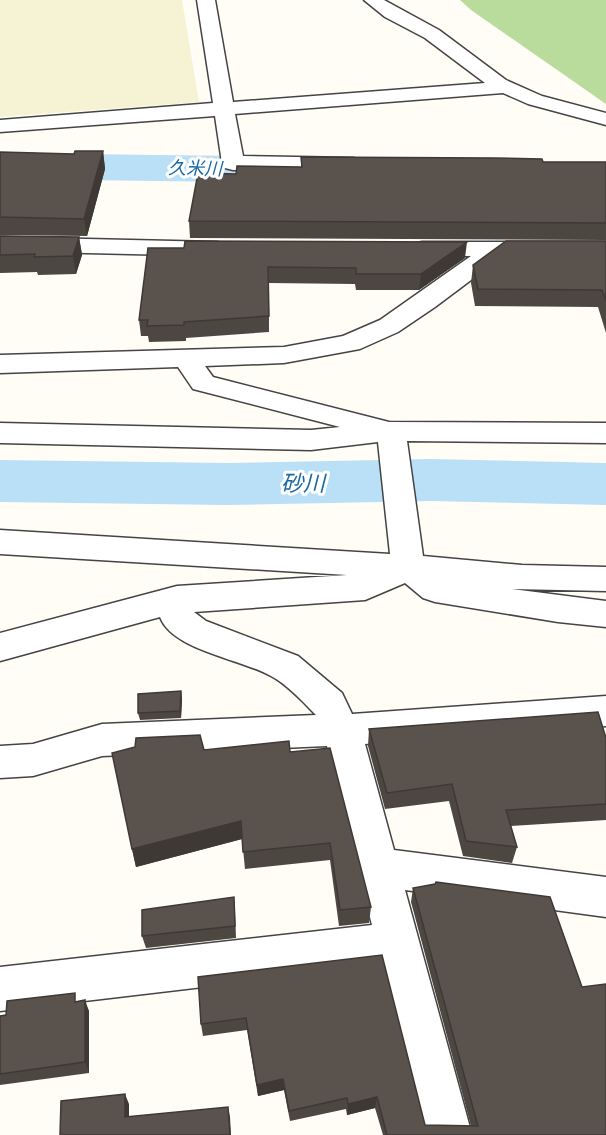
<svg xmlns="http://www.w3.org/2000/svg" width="606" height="1135" viewBox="0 0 606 1135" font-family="'IBM Plex Serif','Noto Sans JP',serif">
  <rect width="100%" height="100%" fill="#fffdf5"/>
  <!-- farmland -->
  <path fill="#f6f3d4" d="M 0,0 L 182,0 L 199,102 L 0,117 Z"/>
  <!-- forest -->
  <path fill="#b9dc9c" d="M 460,0 L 606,0 L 606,104 L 471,10 Z"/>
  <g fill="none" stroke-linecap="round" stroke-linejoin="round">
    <!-- river -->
    <path fill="#b9e0f7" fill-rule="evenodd" d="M 0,153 L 321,157 L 336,161 L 343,170 L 336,179 L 321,183 L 0,179 Z
      M 430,459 L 606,463 L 606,505 L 430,501 L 227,505 L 0,502 L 0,460 L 227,463 Z"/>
    <defs>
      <path id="street" d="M 197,0 L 215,0 L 233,102 L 485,83 L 425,38 L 385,17 L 364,0 L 384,0 L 439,30 L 506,80 L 542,96 L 606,113 L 606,125 L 528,104 L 503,93 L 235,114 L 243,156 L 354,158 L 357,163 L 354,168 L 346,170 L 233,170 L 225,168 L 222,163 L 215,116 L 0,132 L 0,120 L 213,103 Z
        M 0,237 L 217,242 L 226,244 L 229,249 L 226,254 L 217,256 L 0,251 Z
        M 422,242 L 606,242 L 606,256 L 503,256 L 435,307 L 398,332 L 360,349 L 284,363 L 205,366 L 213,377 L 389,422 L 606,423 L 606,443 L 407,441 L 423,556 L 522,565 L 606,567 L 606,591 L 512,589 L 606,601 L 606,627 L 558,622 L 435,602 L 423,598 L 405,583 L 365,600 L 194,612 L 206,621 L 298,656 L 342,693 L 352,714 L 606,696 L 606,726 L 365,744 L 394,850 L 606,877 L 606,917 L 405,890 L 472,1135 L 424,1135 L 382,966 L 0,1011 L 0,967 L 372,925 L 327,746 L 102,756 L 33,776 L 0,778 L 0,746 L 33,744 L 102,724 L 316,715 C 304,703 287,684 271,676 C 241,659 172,650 160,617 L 0,661 L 0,633 L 177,586 L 347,575 L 0,554 L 0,530 L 390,554 L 378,442 L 311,450 L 0,443 L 0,423 L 311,430 L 340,427 L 193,389 L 178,367 L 0,373 L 0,355 L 284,347 L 343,336 L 380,320 L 471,256 L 422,256 L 413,254 L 410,249 L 413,244 Z"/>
    </defs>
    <!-- street casing -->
    <use href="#street" stroke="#444" stroke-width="3"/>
    <!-- street -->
    <use href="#street" fill="#fff" fill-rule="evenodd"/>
  </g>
  <!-- wall -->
  <path fill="#4d4742" d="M 103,151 L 105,169 L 87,236 L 0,235 L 0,152 L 74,154 Z
    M 301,157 L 543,162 L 606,162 L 606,240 L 190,238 L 189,221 L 236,174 L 301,167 Z
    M 0,236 L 79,237 L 82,255 L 76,274 L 38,275 L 37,272 L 0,273 Z
    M 606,241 L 606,333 L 598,307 L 475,306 L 471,283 L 473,265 Z
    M 148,248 L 465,258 L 419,290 L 356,290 L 355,284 L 269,283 L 269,332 L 186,338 L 186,341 L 149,342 L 148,336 L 141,336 L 139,320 Z
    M 181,691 L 182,699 L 181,718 L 140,720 L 138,713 Z
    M 369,729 L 606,738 L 606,820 L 511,826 L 517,847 L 512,863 L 463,856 L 449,801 L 385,809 L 368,746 Z
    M 135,747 L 290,752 L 371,907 L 369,923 L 339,926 L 330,860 L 245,869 L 242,839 L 136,867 L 132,849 Z
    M 413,888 L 606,1135 L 383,1135 L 375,1108 L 347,1115 L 346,1109 L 290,1121 L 284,1090 L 258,1096 L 247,1030 L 203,1036 L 201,1024 L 198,977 L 425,1125 L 471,1126 L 411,902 Z
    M 235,910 L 236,938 L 146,948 L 142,936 Z
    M 79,1001 L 89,1011 L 89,1073 L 0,1085 L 0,1016 Z"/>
  <!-- shaded-wall -->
  <path fill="#3f3936" d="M 103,151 L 105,169 L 87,236 L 84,219 Z
    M 79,237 L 82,255 L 76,274 L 73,256 Z
    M 467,242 L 465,258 L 419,290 L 421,274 Z
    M 181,691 L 182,699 L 181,718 L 180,711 Z
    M 241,821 L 242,839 L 136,867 L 132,849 Z
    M 85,1000 L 89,1011 L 89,1073 L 85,1062 Z
    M 283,1079 L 284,1090 L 258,1096 L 257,1085 Z
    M 125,1094 L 129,1104 L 129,1127 L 125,1117 Z
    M 377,1097 L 375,1108 L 347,1115 L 348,1104 Z
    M 228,1107 L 230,1117 L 231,1135 L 230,1135 Z"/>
  <!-- building -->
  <path fill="#5a524d" stroke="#3f3936" stroke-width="1.5" d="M 75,151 L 103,151 L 84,219 L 0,217 L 0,152 L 74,154 Z
    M 301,157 L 494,158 L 542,159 L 543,162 L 606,162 L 606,223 L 189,221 L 198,173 L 236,174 L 237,166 L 302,167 Z
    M 0,236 L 79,237 L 73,256 L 34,257 L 35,254 L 0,255 Z
    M 185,241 L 467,242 L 421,274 L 356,274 L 356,268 L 268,267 L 269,316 L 184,322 L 184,325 L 147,326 L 148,320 L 139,320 L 148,248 L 184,248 Z
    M 506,241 L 606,241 L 606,301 L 602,290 L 478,289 L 473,265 Z
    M 181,691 L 180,711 L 138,713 L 138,694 Z
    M 598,712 L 606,738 L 606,804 L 506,810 L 517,847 L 466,841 L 452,784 L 387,793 L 369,729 Z
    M 200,735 L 204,750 L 289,741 L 290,752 L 330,748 L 371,907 L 340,910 L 330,843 L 243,852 L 241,821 L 132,849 L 112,753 L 135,747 L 136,738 Z
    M 436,882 L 550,897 L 582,987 L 606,984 L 606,1135 L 387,1135 L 377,1097 L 348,1104 L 347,1098 L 289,1111 L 283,1079 L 257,1085 L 246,1018 L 201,1024 L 198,977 L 382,955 L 425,1125 L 478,1126 L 413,888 L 435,884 Z
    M 234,897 L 235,926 L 142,936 L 142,910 Z
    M 75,993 L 75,1002 L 85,1000 L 85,1062 L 0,1074 L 0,1016 L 6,1015 L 7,1001 Z
    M 125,1094 L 125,1117 L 228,1107 L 230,1135 L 60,1135 L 61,1101 Z"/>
  <g text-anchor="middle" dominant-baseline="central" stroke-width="6" stroke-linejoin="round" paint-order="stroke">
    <!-- far-water labels -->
    <g font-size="18" font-style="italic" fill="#1768a6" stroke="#fff">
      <text transform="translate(195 168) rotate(1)">久米川</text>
    </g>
    <!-- water labels -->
    <g font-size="22" font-style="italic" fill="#1768a6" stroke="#fff">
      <text x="303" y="482">砂川</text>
    </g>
  </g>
</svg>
